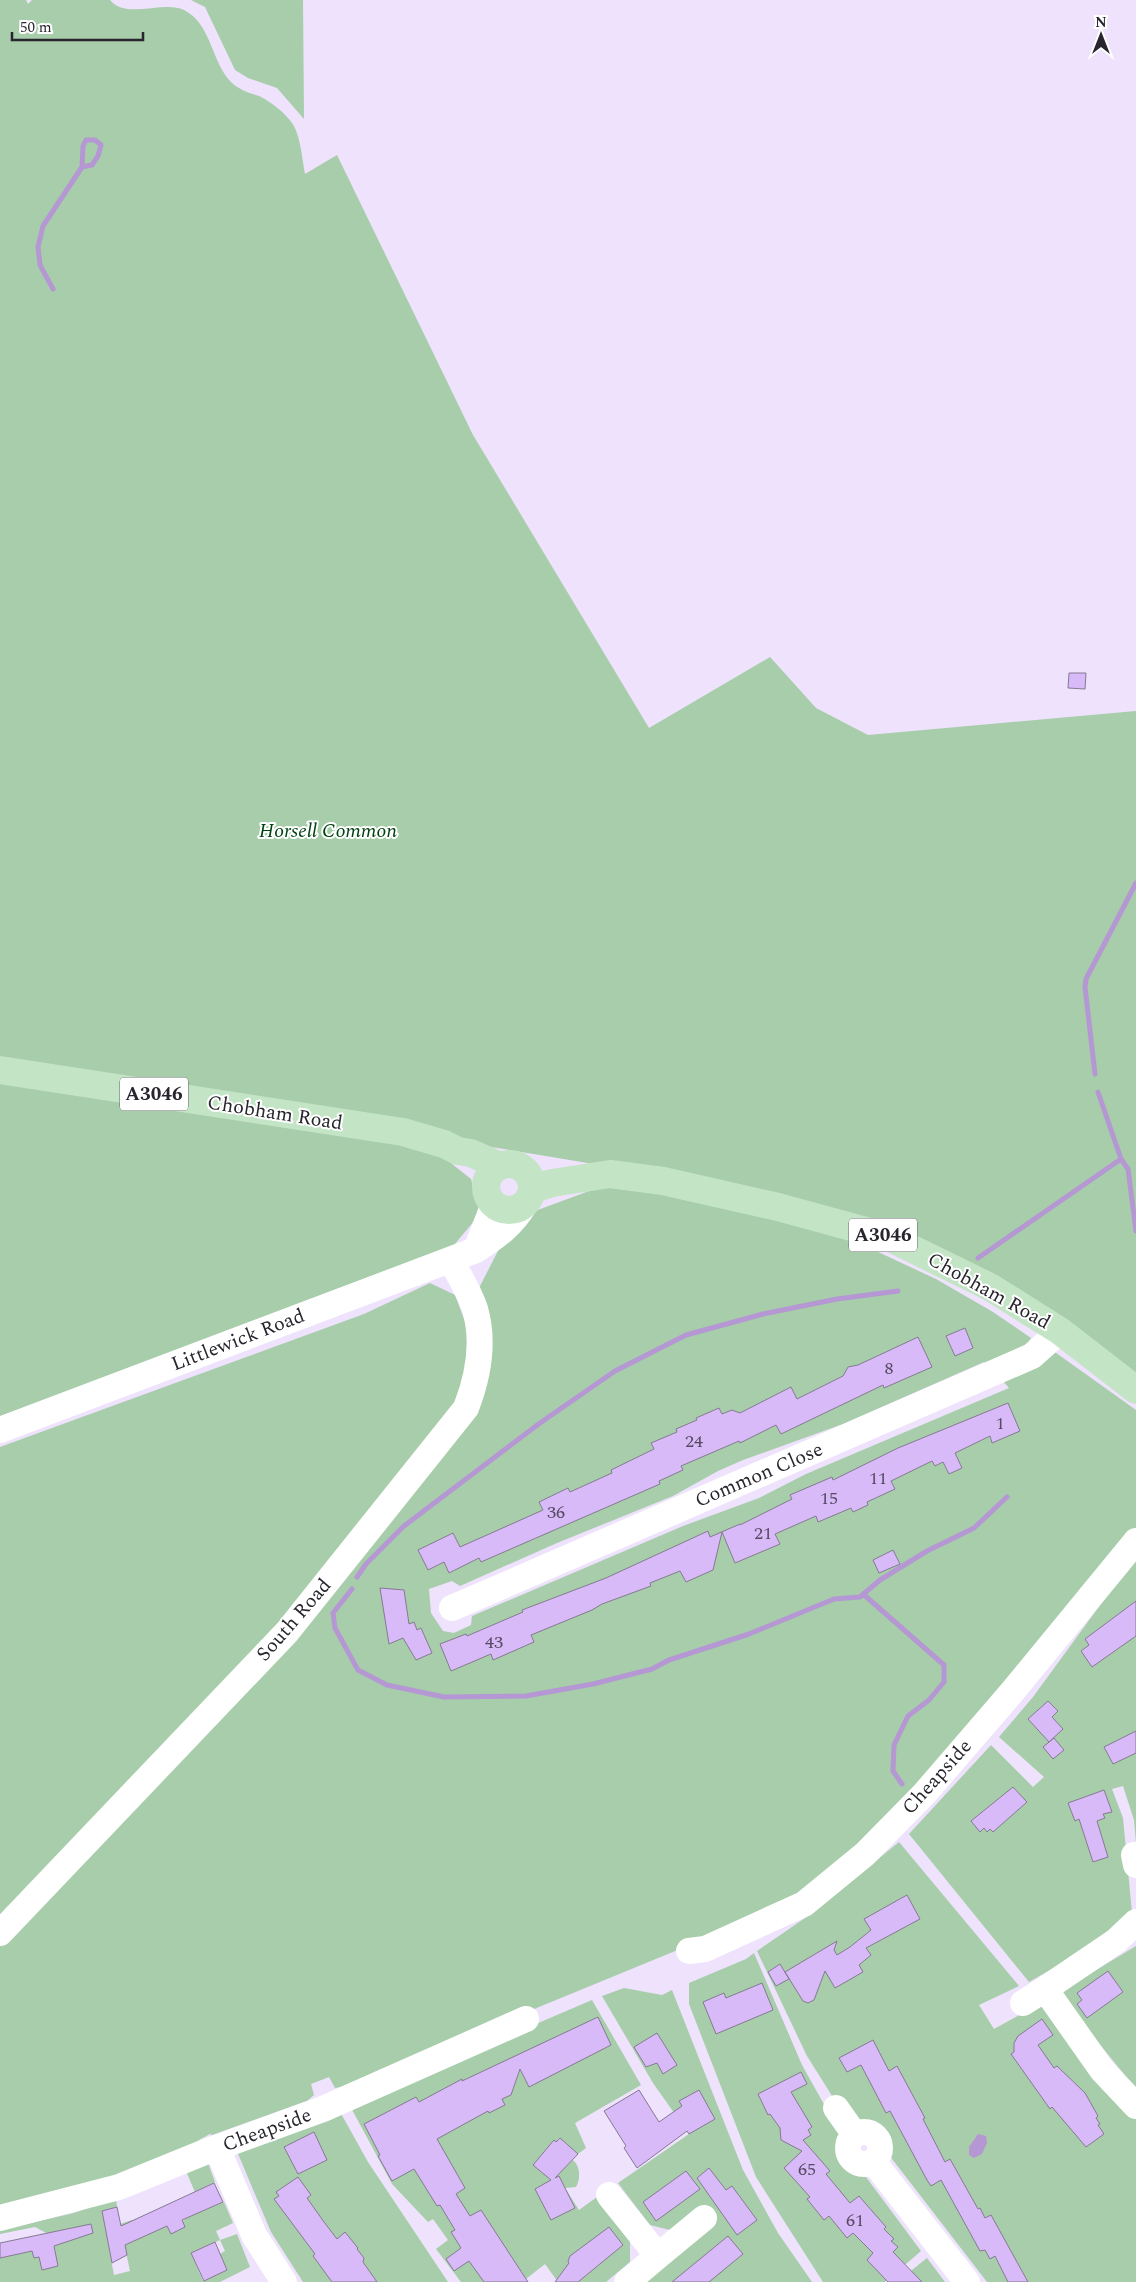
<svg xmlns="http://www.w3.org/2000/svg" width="1136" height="2282" viewBox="0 0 1136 2282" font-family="Spectral,serif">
  <rect width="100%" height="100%" fill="#eee2fc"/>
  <!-- green -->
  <path fill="#a7cdaa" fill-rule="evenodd" d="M 0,0 L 26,0 L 28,4 L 32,0 L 110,0 C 126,20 163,0 184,10 C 212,24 211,63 232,83 C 240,90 249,93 259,96 C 270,101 288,115 294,126 C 301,140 302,159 305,174 L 337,155 L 473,435 L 649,728 L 770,657 L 816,708 L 868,735 L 1136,711 L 1136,1379 L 787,1196 L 455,1141 L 442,1156 L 471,1179 L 480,1214 L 454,1245 L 0,1417 Z
    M 191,0 L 303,0 L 304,119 L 277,88 L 248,78 L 235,70 L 205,7 Z
    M 600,1187 L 652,1191 L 846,1237 L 936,1279 L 993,1312 L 1031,1338 L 1021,1353 L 992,1370 L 984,1362 L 843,1424 L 743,1460 L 718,1471 L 673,1496 L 557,1543 L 460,1586 L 452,1581 L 429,1589 L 431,1613 L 443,1631 L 454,1633 L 471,1625 L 472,1616 L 683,1526 L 759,1498 L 806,1474 L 1009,1388 L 1002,1380 L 1052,1350 L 1136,1410 L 1136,1536 L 864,1848 L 802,1899 L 347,2086 L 335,2088 L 329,2077 L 311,2084 L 314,2095 L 307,2101 L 212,2135 L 210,2134 L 199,2140 L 200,2144 L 116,2181 L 0,2213 L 0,1447 L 364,1314 L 430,1283 L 455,1295 L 473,1343 L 478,1290 L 501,1245 L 535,1211 Z
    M 1136,1556 L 1136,1843 L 1134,1820 L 1123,1786 L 1112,1789 L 1123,1818 L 1132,1913 L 1115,1933 L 1029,1982 L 909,1834 L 991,1745 L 1033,1787 L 1044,1777 L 999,1737 L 1033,1697 Z
    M 899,1842 L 1019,1986 L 979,2005 L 994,2029 L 1034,2007 L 1044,2006 L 1136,2114 L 1136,2282 L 987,2282 L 889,2155 L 886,2138 L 878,2129 L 870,2125 L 858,2124 L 834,2099 L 807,2056 L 757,1951 L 808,1916 Z
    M 1136,1946 L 1136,2089 L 1064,2000 L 1063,1990 Z
    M 754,1953 L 802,2065 L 840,2133 C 833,2154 841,2168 863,2173 L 921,2251 L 885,2282 L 823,2282 L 756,2177 L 689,2004 L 689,1983 L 746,1959 Z
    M 624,1988 L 662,1995 L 672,1990 L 743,2170 L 778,2233 L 812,2282 L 646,2282 L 670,2230 L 650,2225 L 618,2183 L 689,2134 L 653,2083 L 602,1996 Z
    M 592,2000 L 641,2085 L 575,2123 L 586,2148 L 578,2154 L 559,2138 L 556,2142 L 553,2141 L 533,2165 L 546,2176 L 564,2164 L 566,2166 L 573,2160 C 580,2166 581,2178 576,2187 L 565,2188 L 579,2210 L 597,2197 L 630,2239 L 630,2262 L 606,2282 L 558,2282 L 545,2264 L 526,2279 L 521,2271 L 505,2282 L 461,2282 L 436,2249 L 448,2240 L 433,2219 L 428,2222 L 392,2184 L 349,2104 ZM 461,2080 L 477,2110 L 437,2093 Z
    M 339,2110 L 368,2162 L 448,2282 L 303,2282 L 271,2232 L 236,2149 Z
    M 208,2163 L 215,2182 L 197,2191 L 205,2210 L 224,2202 L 233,2223 L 216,2231 L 220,2240 L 237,2234 L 250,2267 L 220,2282 L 0,2282 L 0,2258 L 32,2251 L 34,2258 L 39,2257 L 42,2269 L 58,2266 L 52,2236 L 35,2227 L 0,2234 L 0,2230 L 74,2213 L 116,2198 L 117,2207 L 102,2211 L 114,2275 L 130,2271 L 120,2224 L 132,2220 L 140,2238 L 160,2229 L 164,2220 L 171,2233 L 200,2204 L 186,2171 ZM 220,2240 L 225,2251 L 220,2254 L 227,2270 L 203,2281 L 191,2253 Z
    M 927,2258 L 945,2282 L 897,2282 Z"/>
  <!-- water -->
  <path fill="#b597d3" d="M 978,2134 L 986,2136 L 987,2143 L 982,2154 L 974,2158 L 969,2155 L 969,2147 Z"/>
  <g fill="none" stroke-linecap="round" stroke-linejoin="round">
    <!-- stream -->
    <path stroke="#b597d3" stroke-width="5" d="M 53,289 L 40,265 L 38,247 L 43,226 L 82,167 L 83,146 L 86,140 L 95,140 L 101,145 L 98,156 L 92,165 L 82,167
      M 1095,1074 L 1085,987 L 1086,979 L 1136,883
      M 1098,1092 L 1121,1159 L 1128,1169 L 1136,1231
      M 978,1258 L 1121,1159
      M 357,1577 L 366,1564 L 404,1526 L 540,1423 L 615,1371 L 686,1335 L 763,1314 L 837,1299 L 898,1291
      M 352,1589 L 333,1613 L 335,1628 L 358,1670 L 387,1685 L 444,1697 L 526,1696 L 593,1684 L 652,1669 L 669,1660 L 749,1634 L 834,1599 L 860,1597 L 880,1580 L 927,1551 L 974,1528 L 1007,1497
      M 863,1594 L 944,1665 L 944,1682 L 929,1700 L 908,1716 L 894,1745 L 893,1771 L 902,1784"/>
  </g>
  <!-- building -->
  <path fill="#d8baf9" stroke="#857a91" d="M 1069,673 L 1086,673 L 1085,689 L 1068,688 Z
    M 965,1328 L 973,1348 L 955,1356 L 946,1336 Z
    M 918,1337 L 932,1367 L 884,1388 L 883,1385 L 781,1434 L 776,1425 L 740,1443 L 739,1441 L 681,1466 L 683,1470 L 659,1481 L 660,1484 L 481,1562 L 479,1558 L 449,1573 L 444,1562 L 428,1570 L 418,1550 L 453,1533 L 460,1547 L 543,1510 L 539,1502 L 568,1488 L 570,1492 L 612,1473 L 611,1470 L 654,1449 L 651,1443 L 677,1432 L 676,1429 L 697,1420 L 696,1418 L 719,1408 L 722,1414 L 732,1410 L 740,1413 L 791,1387 L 797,1399 L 843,1376 L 848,1367 L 858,1365 Z
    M 1008,1403 L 1020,1431 L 992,1443 L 990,1436 L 955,1453 L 962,1468 L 949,1474 L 943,1462 L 935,1466 L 932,1461 L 891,1481 L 895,1489 L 867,1502 L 868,1505 L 853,1512 L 851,1508 L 818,1522 L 816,1516 L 775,1534 L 780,1544 L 735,1563 L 722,1532 L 713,1570 L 686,1582 L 680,1571 L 650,1583 L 651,1586 L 602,1604 L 592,1610 L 531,1635 L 534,1642 L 493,1660 L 491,1654 L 451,1671 L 440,1644 L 466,1634 L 467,1636 L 523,1612 L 522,1610 L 606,1578 L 708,1531 L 710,1537 L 740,1524 L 740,1525 L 792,1499 L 790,1495 L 832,1477 L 833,1480 L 898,1448 Z
    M 893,1550 L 900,1564 L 879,1573 L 873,1560 Z
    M 380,1588 L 404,1590 L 409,1624 L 414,1622 L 417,1630 L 421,1628 L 432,1653 L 416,1660 L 403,1638 L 389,1644 Z
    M 1136,1601 L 1136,1636 L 1092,1667 L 1081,1651 L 1089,1645 L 1085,1639 Z
    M 1048,1701 L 1058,1711 L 1052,1717 L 1063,1729 L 1049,1742 L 1028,1719 Z
    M 1136,1731 L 1136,1753 L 1113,1764 L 1104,1747 Z
    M 1054,1738 L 1064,1750 L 1053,1759 L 1043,1747 Z
    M 1013,1787 L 1027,1802 L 993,1832 L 990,1829 L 987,1832 L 984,1828 L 980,1832 L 971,1821 Z
    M 1104,1790 L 1112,1812 L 1103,1814 L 1105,1818 L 1097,1821 L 1108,1857 L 1093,1862 L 1079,1819 L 1075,1821 L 1068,1803 Z
    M 907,1895 L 920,1919 L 866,1948 L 871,1955 L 859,1965 L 863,1972 L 835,1988 L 825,1971 L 814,2000 L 808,2003 L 803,2001 L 785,1972 L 837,1941 L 834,1950 L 837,1955 L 850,1947 L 871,1930 L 864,1919 Z
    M 780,1964 L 789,1979 L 776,1986 L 768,1972 Z
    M 1108,1971 L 1123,1992 L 1087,2018 L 1077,2004 L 1082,2000 L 1077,1993 Z
    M 762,1983 L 773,2010 L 716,2034 L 703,2002 L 724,1993 L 726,1998 Z
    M 598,2017 L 611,2045 L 529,2087 L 520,2069 L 511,2095 L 502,2099 L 505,2105 L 489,2113 L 488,2111 L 437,2139 L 465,2188 L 456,2194 L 470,2216 L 481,2210 L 528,2282 L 484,2282 L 469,2261 L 454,2271 L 446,2259 L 461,2248 L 451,2232 L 455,2230 L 440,2205 L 437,2206 L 414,2169 L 392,2181 L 378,2156 L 380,2155 L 364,2124 L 416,2097 L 419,2102 L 462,2079 L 462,2081 Z
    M 1042,2019 L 1053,2035 L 1038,2045 L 1054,2068 L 1057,2066 L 1085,2093 L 1098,2116 L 1096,2118 L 1100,2124 L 1098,2125 L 1104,2134 L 1086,2147 L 1052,2107 L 1050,2109 L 1011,2054 L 1014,2052 L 1014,2043 L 1018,2036 Z
    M 657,2033 L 677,2065 L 663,2074 L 657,2063 L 646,2067 L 634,2047 Z
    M 873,2040 L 889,2071 L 897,2066 L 925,2118 L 923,2119 L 945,2162 L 950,2159 L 978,2209 L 980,2208 L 985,2218 L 991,2215 L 1028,2282 L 1008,2282 L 995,2256 L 990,2259 L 985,2250 L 980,2251 L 941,2180 L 931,2186 L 927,2180 L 890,2111 L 886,2113 L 861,2065 L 847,2072 L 839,2058 Z
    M 801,2072 L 807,2084 L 791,2092 L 812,2127 L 808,2130 L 811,2135 L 803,2140 L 830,2171 L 826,2174 L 850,2203 L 859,2196 L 886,2227 L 884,2229 L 894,2239 L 891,2241 L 898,2247 L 893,2252 L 922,2282 L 888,2282 L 867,2260 L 873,2253 L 853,2233 L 847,2238 L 829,2216 L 824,2220 L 807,2199 L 810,2197 L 784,2168 L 802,2151 L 781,2140 L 780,2128 L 770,2114 L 768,2115 L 758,2094 Z
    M 639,2090 L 659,2122 L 682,2106 L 679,2101 L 699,2090 L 715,2119 L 689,2134 L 687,2131 L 637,2168 L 624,2148 L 626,2146 L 604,2111 Z
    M 314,2132 L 327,2160 L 298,2174 L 284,2147 Z
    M 560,2138 L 578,2154 L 555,2178 L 559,2176 L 575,2208 L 551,2220 L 535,2189 L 551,2180 L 533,2165 L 554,2140 L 556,2142 Z
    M 709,2168 L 726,2190 L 732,2186 L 757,2220 L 737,2235 L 697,2178 Z
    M 686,2171 L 700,2189 L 656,2221 L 643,2202 Z
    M 298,2177 L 311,2195 L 307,2198 L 324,2222 L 337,2239 L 345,2232 L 358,2248 L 357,2249 L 364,2258 L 363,2262 L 377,2282 L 332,2282 L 313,2256 L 315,2254 L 274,2199 L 279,2196 L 276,2192 Z
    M 214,2183 L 223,2202 L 182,2220 L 185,2227 L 171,2234 L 167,2226 L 125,2245 L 127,2255 L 112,2263 L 102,2211 L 117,2207 L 121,2226 Z
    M 91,2224 L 93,2233 L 54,2246 L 58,2266 L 42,2270 L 39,2257 L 34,2258 L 32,2251 L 0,2258 L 0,2243 Z
    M 609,2227 L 623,2245 L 578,2282 L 555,2282 L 569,2263 L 568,2261 L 570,2256 Z
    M 728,2236 L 743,2254 L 709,2282 L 672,2282 Z
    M 215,2242 L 227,2270 L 204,2281 L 191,2253 Z"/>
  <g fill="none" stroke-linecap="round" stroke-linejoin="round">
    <!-- minor -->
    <path stroke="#fff" stroke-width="26" d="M 476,1250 L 494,1204
      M 0,1430 L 476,1250 C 495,1238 513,1225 525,1204
      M 452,1608 L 1032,1356 L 1060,1331
      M 1134,1855 L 1136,1865
      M 1136,1922 L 1116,1941 L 1045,1989 L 1102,2070 L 1136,2106
      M 0,1933 L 287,1632 L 466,1408 C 478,1377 485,1343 475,1309 C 470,1293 459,1276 451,1260
      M 689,1951 L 705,1949 L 804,1904 L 865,1854 L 925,1793 L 1012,1692 L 1136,1541
      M 1023,2003 L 1045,1989
      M 836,2108 L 855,2135
      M848 2148a16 16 0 1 1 32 0a16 16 0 1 1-32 0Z
      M 217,2148 L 254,2235 L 284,2282
      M 873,2161 L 967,2282
      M 609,2195 L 658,2256 L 627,2282
      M 0,2218 L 119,2187 L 205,2152 L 323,2109 L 526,2019
      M 658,2256 L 704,2218"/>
    <!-- major -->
    <path stroke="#c3e5c5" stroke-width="28" d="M 0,1070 L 403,1132 L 444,1144 L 458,1151 L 471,1153 L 500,1166
      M486 1187a23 23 0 1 1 46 0a23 23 0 1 1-46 0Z
      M 532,1189 L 552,1183 L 610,1174 L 663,1181 L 778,1207 L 888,1237 L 990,1287 L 1060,1331 L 1136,1390"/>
  </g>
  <g text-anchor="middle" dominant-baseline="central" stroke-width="4" stroke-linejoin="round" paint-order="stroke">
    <!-- number labels -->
    <g font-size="18" fill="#554a61">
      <text x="889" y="1368">8</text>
      <text x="1000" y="1423">1</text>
      <text x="694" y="1441">24</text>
      <text x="878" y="1478">11</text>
      <text x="829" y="1498">15</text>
      <text x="556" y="1512">36</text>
      <text x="763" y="1533">21</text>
      <text x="494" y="1642">43</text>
      <text x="807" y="2169">65</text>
      <text x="855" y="2220">61</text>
    </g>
    <!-- shield labels -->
    <g fill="#fff" stroke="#69666d" stroke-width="1">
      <rect x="120" y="1077.5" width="68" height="33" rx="4"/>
      <rect x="849" y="1218.5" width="68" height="33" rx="4"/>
    </g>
    <g font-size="19" font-weight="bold" fill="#29252e">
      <text x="154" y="1094">A3046</text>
      <text x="883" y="1235">A3046</text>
    </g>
    <!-- park labels -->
    <g font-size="20" font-style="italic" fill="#014112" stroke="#fff">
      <text x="328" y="831">Horsell Common</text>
    </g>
    <!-- street labels -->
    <g font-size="20" fill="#29252e" stroke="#fff">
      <text transform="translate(275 1113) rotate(9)">Chobham Road</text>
      <text transform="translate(989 1291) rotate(29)">Chobham Road</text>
      <text transform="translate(238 1340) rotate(-21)">Littlewick Road</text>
      <text transform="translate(759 1475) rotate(-23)">Common Close</text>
      <text transform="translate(294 1620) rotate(-49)">South Road</text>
      <text transform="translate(937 1777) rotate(-48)">Cheapside</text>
      <text transform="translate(267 2130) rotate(-20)">Cheapside</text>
    </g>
  </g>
  <!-- north arrow -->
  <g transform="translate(1101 35)" stroke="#ffffff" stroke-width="4" paint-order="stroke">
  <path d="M0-4L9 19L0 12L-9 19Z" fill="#29252e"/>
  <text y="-8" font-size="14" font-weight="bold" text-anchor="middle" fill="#29252e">N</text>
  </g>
  <!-- scale -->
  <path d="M12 32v8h131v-8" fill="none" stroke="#29252e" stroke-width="2.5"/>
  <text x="20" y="32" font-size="15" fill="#29252e" stroke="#ffffff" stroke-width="4" paint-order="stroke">50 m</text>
</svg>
